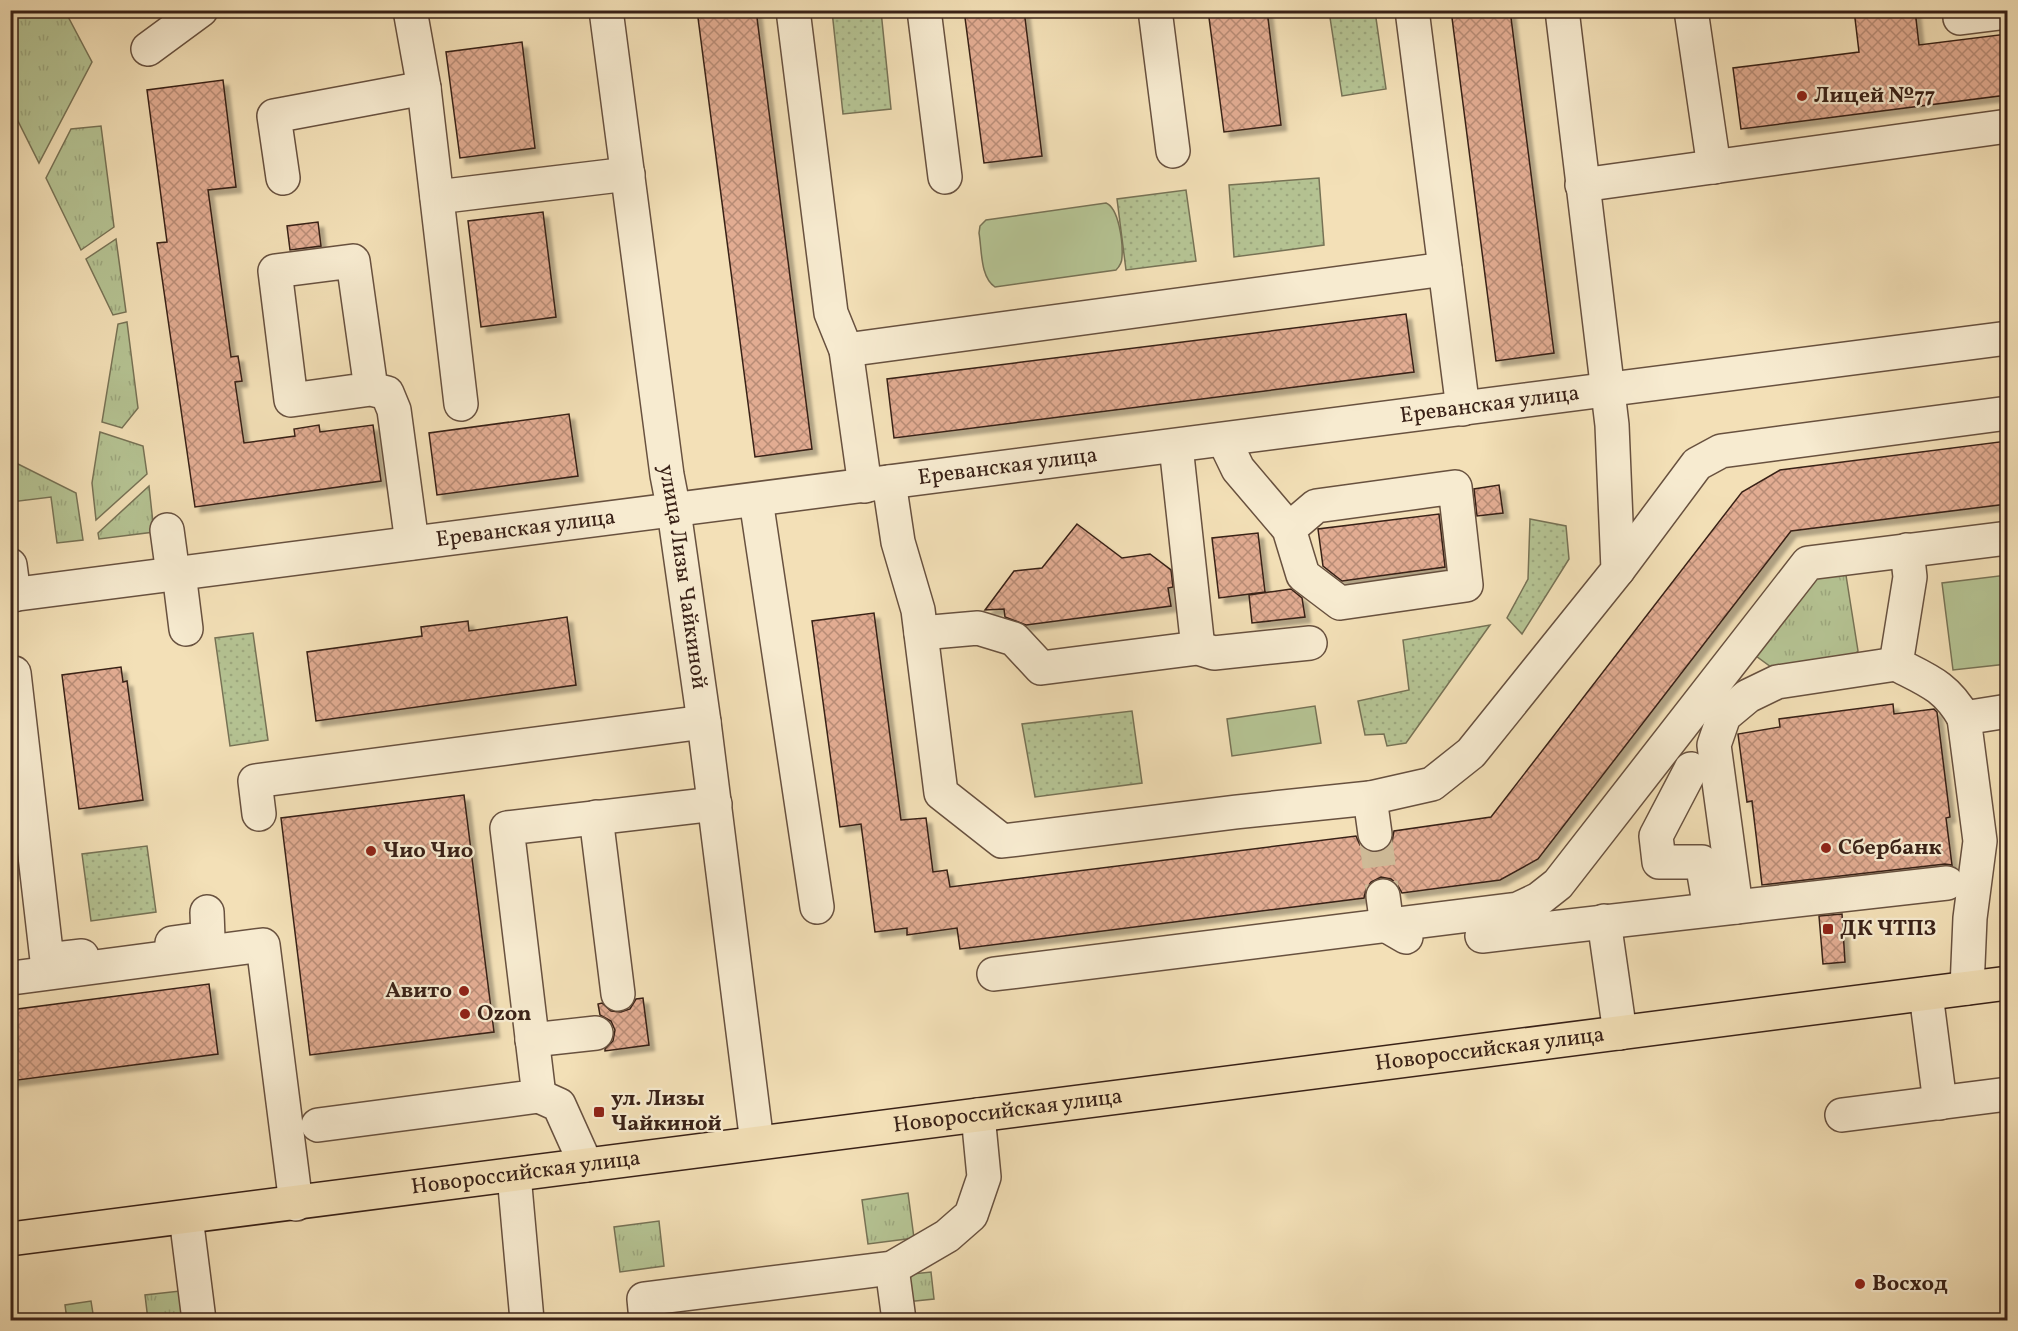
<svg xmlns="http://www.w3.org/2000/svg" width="2018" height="1331" viewBox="0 0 2018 1331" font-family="Vollkorn,serif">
  <defs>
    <pattern id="grass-tufts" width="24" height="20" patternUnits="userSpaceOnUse" patternTransform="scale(1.5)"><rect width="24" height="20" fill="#b5c393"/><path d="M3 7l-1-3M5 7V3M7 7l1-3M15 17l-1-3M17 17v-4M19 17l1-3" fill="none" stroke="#9ca77e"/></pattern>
    <pattern id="park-dots" width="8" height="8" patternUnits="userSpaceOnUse" patternTransform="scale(1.5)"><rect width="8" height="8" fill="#b5c393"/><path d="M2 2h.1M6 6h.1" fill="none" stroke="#9ca77e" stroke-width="1.8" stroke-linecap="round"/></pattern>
    <pattern id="building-cross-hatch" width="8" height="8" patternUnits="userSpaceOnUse" patternTransform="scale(1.5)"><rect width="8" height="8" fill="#e2ac92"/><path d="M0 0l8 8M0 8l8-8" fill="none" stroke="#b88c76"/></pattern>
    <filter id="shadow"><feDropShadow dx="5.5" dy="5.5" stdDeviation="1.5" flood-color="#0004"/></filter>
  </defs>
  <rect width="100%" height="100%" fill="#f3e0b7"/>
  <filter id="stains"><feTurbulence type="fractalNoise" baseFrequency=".00333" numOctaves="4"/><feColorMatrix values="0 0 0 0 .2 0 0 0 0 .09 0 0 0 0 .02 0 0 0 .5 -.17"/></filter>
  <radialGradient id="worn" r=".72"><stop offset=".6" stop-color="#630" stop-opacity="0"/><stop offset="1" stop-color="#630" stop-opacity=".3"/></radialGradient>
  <!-- grass -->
  <path fill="url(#grass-tufts)" stroke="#777255" stroke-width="1.5" d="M 11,10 L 65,11 L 92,62 L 39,163 L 11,107 Z
    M 101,126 L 114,227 L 81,250 L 46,178 L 71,129 Z
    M 116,239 L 126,312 L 113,315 L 86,259 Z
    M 127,322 L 138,408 L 122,428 L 102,422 L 118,324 Z
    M 100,432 L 143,446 L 147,474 L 96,520 L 92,483 Z
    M 10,460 L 76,493 L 83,540 L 57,543 L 51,497 L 11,502 Z
    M 149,486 L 154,532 L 99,539 L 98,533 Z
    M 1845,569 L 1858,651 L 1854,657 L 1771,667 L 1752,653 L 1815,572 Z
    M 908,1193 L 914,1238 L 868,1244 L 862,1200 Z
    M 659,1221 L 664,1266 L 620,1272 L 614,1227 Z
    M 931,1272 L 934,1299 L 906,1302 L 903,1275 Z
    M 180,1291 L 183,1320 L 148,1320 L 145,1295 Z
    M 91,1301 L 94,1320 L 67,1320 L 65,1305 Z"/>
  <!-- park -->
  <path fill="url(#park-dots)" stroke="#777255" stroke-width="1.5" d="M 832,11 L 881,11 L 891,109 L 843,114 Z
    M 1329,11 L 1375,11 L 1386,89 L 1342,96 Z
    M 1319,178 L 1324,245 L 1234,257 L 1229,185 Z
    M 1186,190 L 1196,261 L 1126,270 L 1117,199 Z
    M 1530,519 L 1566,526 L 1569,559 L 1522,634 L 1507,618 L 1528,579 Z
    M 1490,625 L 1406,743 L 1387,746 L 1384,734 L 1365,735 L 1358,701 L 1409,690 L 1403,640 Z
    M 253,633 L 268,740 L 230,746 L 215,638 Z
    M 1132,711 L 1142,783 L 1035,797 L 1022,724 Z
    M 147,846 L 156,912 L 91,921 L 82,854 Z"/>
  <!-- pitch -->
  <path fill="#b5c393" stroke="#777255" stroke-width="1.5" d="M 1106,203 C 1119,208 1123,243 1122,257 C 1122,263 1120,266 1116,270 L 995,287 C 980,277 982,250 979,233 L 980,226 L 986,220 Z
    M 2007,575 L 2007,664 L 1953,670 L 1942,583 Z
    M 1315,706 L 1321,743 L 1232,756 L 1227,719 Z"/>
  <!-- building -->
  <path fill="url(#building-cross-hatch)" stroke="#392117" stroke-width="1.5" filter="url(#shadow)" d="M 697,10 L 756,10 L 812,449 L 755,457 Z
    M 964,10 L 1024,10 L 1042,156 L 984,163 Z
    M 1208,10 L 1267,10 L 1281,125 L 1224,132 Z
    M 1451,10 L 1510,10 L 1554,353 L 1496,361 Z
    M 1854,10 L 1915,10 L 1919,45 L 2007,34 L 2007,95 L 1741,129 L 1733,68 L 1859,52 Z
    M 522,42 L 535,148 L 460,158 L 446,52 Z
    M 223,80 L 236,187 L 208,190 L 231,357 L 238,356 L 242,381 L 235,382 L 244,443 L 295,436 L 294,429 L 319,425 L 320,432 L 373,425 L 381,481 L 195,507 L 157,243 L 167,242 L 147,90 Z
    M 543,212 L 556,317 L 481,327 L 468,221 Z
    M 318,222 L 321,246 L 290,250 L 287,226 Z
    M 1406,314 L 1414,372 L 894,438 L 887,379 Z
    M 569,414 L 578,476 L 437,495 L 429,433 Z
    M 2007,441 L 2007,504 L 1791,531 L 1538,859 L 1500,880 L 1402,893 L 1397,884 L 1391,879 L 1381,877 L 1371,882 L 1366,889 L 1364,898 L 960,949 L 957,928 L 907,935 L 907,928 L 875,932 L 861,824 L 840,827 L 812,621 L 874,613 L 901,820 L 926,818 L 933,872 L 947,870 L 950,887 L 1356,836 L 1360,845 L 1367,851 L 1378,852 L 1386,849 L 1392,842 L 1394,831 L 1491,817 L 1742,492 L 1780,470 Z
    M 1499,485 L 1503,513 L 1477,516 L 1474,489 Z
    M 1439,514 L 1445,567 L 1342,581 L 1323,566 L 1318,529 Z
    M 1077,524 L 1122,558 L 1150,554 L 1171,570 L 1173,587 L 1168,588 L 1171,606 L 1026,625 L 1005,617 L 1004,609 L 985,610 L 1014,571 L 1042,568 Z
    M 1258,533 L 1265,592 L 1219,598 L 1212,538 Z
    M 1291,589 L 1302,598 L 1305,617 L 1252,623 L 1249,595 Z
    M 567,617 L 576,685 L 316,721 L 307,652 L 422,636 L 421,627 L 468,621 L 469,631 Z
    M 121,667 L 123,682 L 127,681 L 143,800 L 79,809 L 62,675 Z
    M 1893,704 L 1894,714 L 1934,709 L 1937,712 L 1950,817 L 1946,818 L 1952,865 L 1945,864 L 1762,885 L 1752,801 L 1747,802 L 1738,734 L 1780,727 L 1779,719 Z
    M 464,795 L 494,1032 L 310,1055 L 281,818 Z
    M 1842,914 L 1845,962 L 1823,964 L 1819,916 Z
    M 209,984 L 218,1054 L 10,1081 L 10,1010 Z
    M 643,998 L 649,1045 L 605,1051 L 605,1049 L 613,1041 L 615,1030 L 611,1021 L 600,1015 L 598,1004 L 602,1003 L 611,1011 L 621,1012 L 630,1009 L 636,999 Z"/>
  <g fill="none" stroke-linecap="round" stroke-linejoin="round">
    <!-- minor-tunnel -->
    <path stroke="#ceba97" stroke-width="33" stroke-dasharray="33 16" stroke-linecap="butt" d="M 1375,834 L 1383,896"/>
    <defs>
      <g id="minor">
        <path d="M 410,10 L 424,88 L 461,404"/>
        <path id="s1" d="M 606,10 L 667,475 L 674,511 L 704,722 L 757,1143"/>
        <path d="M 793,10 L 831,313 L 846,350 L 865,486"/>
        <path d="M 924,10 L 945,177"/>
        <path d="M 1155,10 L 1173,151"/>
        <path d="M 1412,10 L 1463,409"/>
        <path d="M 1691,10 L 1714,167"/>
        <path d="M 1960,10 L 1960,18 L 2008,12"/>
        <path d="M 148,49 L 201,10"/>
        <path d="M 283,178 L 274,116 L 424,88"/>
        <path d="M 1582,185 L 2008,126"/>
        <path d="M 437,197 L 628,174"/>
        <path d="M 846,350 L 1445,269"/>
        <path d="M 371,389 L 353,261 L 275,271 L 291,400 L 371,389 L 387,393 L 394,410 L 412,543"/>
        <path d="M 1224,440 L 1238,469 L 1289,529 L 1316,506 L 1455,487 L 1466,585 L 1340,603 L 1303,575 L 1289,529"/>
        <path d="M 1176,446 L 1198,648"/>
        <path d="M 889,482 L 898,542 L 918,610 L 941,793 L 1002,841 L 1236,812 L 1370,798 L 1432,784 L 1471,753 L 1618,570 L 1612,425 L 1562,10"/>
        <path d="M 756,500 L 817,907"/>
        <path d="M 167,530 L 173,574"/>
        <path d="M 1907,550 L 1910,577 L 1896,664 C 1927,680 1946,686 1964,718"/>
        <path d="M 10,565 L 14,595"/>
        <path d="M 1618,570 L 1697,464 L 1721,451 L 2008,413"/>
        <path d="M 179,573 L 186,629"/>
        <path id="s2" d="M 10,595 L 2008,338"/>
        <path d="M 921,633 L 978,628 L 1014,639 L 1041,668 L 1198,648 L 1214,653 L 1310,643"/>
        <path d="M 10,672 L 14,673 L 47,960 L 82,956"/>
        <path d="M 1691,769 L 1656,836 L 1659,862 L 1702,862 L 1710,909"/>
        <path d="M 1370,798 L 1375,834"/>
        <path d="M 259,814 L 255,781 L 704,722"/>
        <path d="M 596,817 L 618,994"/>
        <path d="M 1383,896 L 1387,926 L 1406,937"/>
        <path d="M 1736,907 L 1947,883"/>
        <path d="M 1604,921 L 1620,1033"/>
        <path d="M 1482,936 L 1736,907 L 1714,745 L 1724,716 L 1748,696 L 1777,682 L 1896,664"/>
        <path d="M 172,943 L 208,938 L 207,912"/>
        <path d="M 994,974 L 1518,909 L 1539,899 L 1558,884 L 1808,563 L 2008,538"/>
        <path d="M 12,978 L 263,945 L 296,1204"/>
        <path d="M 1967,988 L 1970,918 L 1980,841 L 1964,718 L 2008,711"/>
        <path d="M 1926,994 L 1940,1103"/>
        <path d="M 532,1040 L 596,1033"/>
        <path d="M 539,1096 L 559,1105 L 586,1165"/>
        <path d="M 1842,1115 L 2008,1094"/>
        <path d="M 318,1125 L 539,1096 L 507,828 L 715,804"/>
        <path d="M 514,1175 L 527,1320"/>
        <path d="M 186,1217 L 199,1320"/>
        <path d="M 892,1268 L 899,1320"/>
        <path d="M 646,1320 L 644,1299 L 892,1268 L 947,1236 L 971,1215 L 984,1177 L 978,1115"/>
      </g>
      <g id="major">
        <path id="s3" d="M 10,1239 L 2008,983"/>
      </g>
    </defs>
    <!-- minor casing -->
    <use href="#minor" stroke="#68513f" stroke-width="36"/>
    <!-- major casing -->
    <use href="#major" stroke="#392117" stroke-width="36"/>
    <!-- minor -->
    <use href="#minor" stroke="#f7ebd0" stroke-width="33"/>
    <!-- major -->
    <use href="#major" stroke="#f3e0b7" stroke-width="33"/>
  </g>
  <!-- markers -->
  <g fill="#8f2418" stroke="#f7ebd0" stroke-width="2">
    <circle cx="1802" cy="96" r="6"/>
    <circle cx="1826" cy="848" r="6"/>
    <circle cx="371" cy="851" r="6"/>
    <rect x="1822" y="923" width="12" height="12" rx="3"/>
    <circle cx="464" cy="991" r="6"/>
    <circle cx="465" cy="1014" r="6"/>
    <rect x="593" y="1106" width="12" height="12" rx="3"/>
    <circle cx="1860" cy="1284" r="6"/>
  </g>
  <g text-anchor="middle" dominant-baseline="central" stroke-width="4.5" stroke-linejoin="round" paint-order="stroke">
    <!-- poi labels -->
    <g font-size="22" font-weight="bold" fill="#392117" stroke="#f7ebd0" text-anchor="start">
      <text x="1814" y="96">Лицей №77</text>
      <text x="1838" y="848">Сбербанк</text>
      <text x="383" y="851">Чио Чио</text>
      <text x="1840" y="929">ДК ЧТПЗ</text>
      <text x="452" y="991" text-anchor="end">Авито</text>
      <text x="477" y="1014">Ozon</text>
      <text x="611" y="1099">ул. Лизы<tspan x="611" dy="25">Чайкиной</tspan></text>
      <text x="1872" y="1284">Восход</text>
    </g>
    <!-- street labels -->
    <g font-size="22" fill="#392117" stroke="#f7ebd0">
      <text stroke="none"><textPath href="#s2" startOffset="1492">Ереванская улица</textPath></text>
      <text stroke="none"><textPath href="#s2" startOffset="1006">Ереванская улица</textPath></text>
      <text stroke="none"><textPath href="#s2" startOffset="520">Ереванская улица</textPath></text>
      <text stroke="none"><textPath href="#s1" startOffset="572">улица Лизы Чайкиной</textPath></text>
      <text stroke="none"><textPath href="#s3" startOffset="1492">Новороссийская улица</textPath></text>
      <text stroke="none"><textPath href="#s3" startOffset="1006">Новороссийская улица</textPath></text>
      <text stroke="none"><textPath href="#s3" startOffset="520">Новороссийская улица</textPath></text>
    </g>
  </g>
  <!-- margin -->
  <rect width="2018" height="1331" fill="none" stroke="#f3e0b7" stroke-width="36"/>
  <rect x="12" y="12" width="1994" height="1307" fill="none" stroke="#392117" stroke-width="3"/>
  <rect x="18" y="18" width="1982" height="1295" fill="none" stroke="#392117" stroke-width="1.5"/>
  <rect width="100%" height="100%" filter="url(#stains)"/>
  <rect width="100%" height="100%" fill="url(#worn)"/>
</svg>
